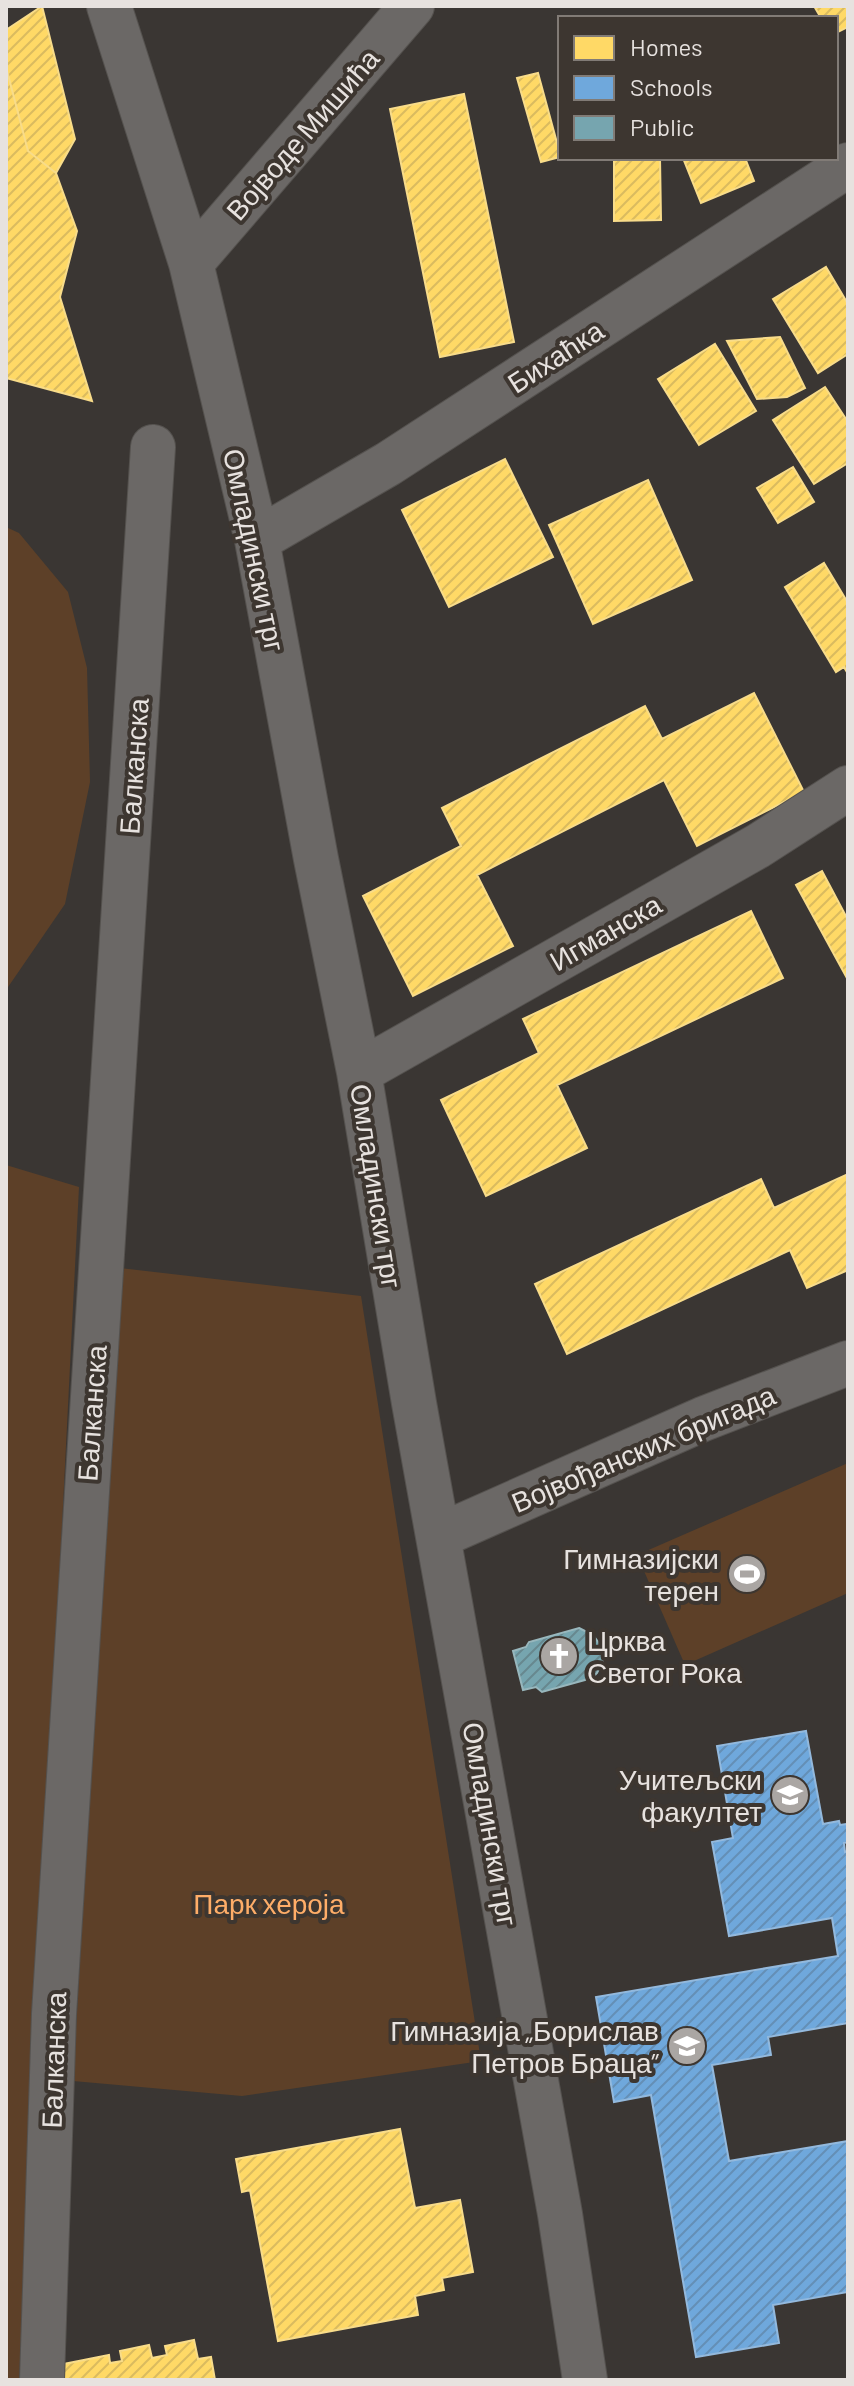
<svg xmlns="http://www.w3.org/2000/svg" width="854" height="2386" viewBox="0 0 854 2386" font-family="Barlow,sans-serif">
  <defs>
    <pattern id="homes-hatch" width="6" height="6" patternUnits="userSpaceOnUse" patternTransform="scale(2)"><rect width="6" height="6" fill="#ffd966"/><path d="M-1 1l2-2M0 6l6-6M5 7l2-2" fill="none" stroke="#dabb5f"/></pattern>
    <pattern id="schools-hatch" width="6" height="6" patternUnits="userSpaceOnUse" patternTransform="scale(2)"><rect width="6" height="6" fill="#6fa8dc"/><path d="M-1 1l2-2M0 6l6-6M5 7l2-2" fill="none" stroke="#648fb6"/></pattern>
    <pattern id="public-hatch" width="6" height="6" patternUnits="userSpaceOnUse" patternTransform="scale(2)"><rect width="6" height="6" fill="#76a5af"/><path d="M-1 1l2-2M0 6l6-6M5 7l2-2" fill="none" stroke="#67888f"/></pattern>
  </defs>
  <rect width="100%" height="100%" fill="#3a3633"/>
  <!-- park -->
  <path fill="#5d4028" d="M 6,527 L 19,533 L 68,592 L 87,668 L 90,782 L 65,904 L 6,990 Z
    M 6,1165 L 79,1187 L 19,2380 L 6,2380 Z
    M 120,1268 L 361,1296 L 481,2061 L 242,2096 L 73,2081 Z
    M 848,1463 L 848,1593 L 685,1665 L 637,1555 Z"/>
  <!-- homes -->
  <path fill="url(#homes-hatch)" stroke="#f8dc8a" stroke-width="2" d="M 42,6 L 75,139 L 56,173 L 28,151 L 6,67 L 6,30 Z
    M 814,6 L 848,6 L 848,27 L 836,33 L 836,18 L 821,18 Z
    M 6,67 L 28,151 L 56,173 L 77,231 L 60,297 L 92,401 L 6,378 Z
    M 538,73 L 560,154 L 560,157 L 541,162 L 517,78 Z
    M 464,94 L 514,342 L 440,357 L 390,109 Z
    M 614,158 L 660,158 L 661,220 L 614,221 Z
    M 683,158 L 745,158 L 754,181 L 701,203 Z
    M 826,267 L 848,304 L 848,354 L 818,373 L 773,299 Z
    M 780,337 L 805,388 L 787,397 L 757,399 L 727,341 Z
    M 715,344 L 756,411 L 699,445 L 658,379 Z
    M 825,387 L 848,422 L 848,463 L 814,484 L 773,420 Z
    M 505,459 L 553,557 L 449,607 L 402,510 Z
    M 793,467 L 814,502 L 778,523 L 757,488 Z
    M 648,480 L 692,580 L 593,624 L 549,525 Z
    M 824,563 L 848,603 L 848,674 L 844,667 L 836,672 L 785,587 Z
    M 754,693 L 804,792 L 697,846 L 664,780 L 477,875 L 513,946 L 413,996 L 363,896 L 461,846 L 442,808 L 645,706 L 662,739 Z
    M 822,871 L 848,920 L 848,980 L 796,885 Z
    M 751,911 L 783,978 L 557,1085 L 587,1148 L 486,1196 L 441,1100 L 539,1053 L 523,1019 Z
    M 848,1174 L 848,1270 L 807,1288 L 790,1250 L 567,1354 L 535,1284 L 761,1179 L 774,1208 Z
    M 400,2129 L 415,2208 L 460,2200 L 473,2272 L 442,2278 L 444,2290 L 415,2296 L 418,2315 L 278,2341 L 250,2190 L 242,2192 L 236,2159 Z
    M 194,2340 L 198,2359 L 211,2357 L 215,2380 L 52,2380 L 59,2365 L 109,2355 L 110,2363 L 122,2361 L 120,2351 L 149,2345 L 152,2358 L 167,2355 L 165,2346 Z"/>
  <!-- schools -->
  <path fill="url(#schools-hatch)" stroke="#93b9dd" stroke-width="2" d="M 806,1731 L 823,1824 L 839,1821 L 840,1825 L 847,1824 L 848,1831 L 848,1842 L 844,1843 L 845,1852 L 848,1851 L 848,2025 L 848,2023 L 768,2037 L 771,2055 L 712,2065 L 729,2161 L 848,2141 L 848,2292 L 773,2305 L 779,2343 L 696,2357 L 651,2095 L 614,2102 L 596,1997 L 838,1956 L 832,1918 L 729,1936 L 712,1842 L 733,1838 L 717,1746 Z"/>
  <!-- public -->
  <path fill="url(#public-hatch)" stroke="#98b7bd" stroke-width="2" d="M 579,1628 L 593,1635 L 601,1646 L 603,1661 L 597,1673 L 592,1678 L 542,1692 L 536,1687 L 523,1690 L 513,1651 L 526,1647 L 529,1642 Z"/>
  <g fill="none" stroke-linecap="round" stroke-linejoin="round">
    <defs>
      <path id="street" d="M 109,6 L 191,263 L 257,540 L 316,859 L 359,1072 L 414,1403 L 560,2214 L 585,2380
        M 191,263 L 412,6
        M 257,540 L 388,464 L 848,165
        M 359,1072 L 758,846 L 848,788
        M 439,1536 L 703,1419 L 848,1363
        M 42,2380 L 54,2014 L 153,447"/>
    </defs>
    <!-- street casing -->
    <use href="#street" stroke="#55524f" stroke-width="46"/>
    <!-- street -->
    <use href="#street" stroke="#6b6866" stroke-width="44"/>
  </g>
  <!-- icons -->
  <defs>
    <symbol id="stadium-disc" viewBox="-11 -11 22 22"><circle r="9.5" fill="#aaa6a3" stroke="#3d3630"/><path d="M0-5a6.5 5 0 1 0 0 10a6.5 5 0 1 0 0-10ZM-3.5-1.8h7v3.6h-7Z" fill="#fff"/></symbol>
    <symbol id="church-disc" viewBox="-11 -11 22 22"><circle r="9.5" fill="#aaa6a3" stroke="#3d3630"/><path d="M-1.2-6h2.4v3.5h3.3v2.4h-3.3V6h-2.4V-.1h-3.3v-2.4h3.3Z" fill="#fff"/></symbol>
    <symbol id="university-disc" viewBox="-11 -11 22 22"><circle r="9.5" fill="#aaa6a3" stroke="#3d3630"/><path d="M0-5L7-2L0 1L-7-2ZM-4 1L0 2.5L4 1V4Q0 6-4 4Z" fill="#fff"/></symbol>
    <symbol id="school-disc" viewBox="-11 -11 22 22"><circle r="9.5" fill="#aaa6a3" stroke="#3d3630"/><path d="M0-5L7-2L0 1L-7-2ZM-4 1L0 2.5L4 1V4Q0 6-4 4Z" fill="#fff"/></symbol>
  </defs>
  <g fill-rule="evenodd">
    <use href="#stadium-disc" x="725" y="1552" width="44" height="44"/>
    <use href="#church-disc" x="537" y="1634" width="44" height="44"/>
    <use href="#university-disc" x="768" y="1773" width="44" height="44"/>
    <use href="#school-disc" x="665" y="2024" width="44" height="44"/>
  </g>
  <g text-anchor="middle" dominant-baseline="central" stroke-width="8" stroke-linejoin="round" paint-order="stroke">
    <!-- street labels -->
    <g font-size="28" fill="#e7e2df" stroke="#3d3630">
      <text transform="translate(302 134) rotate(-49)">Војводе Мишића</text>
      <text transform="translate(555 356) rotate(-33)">Бихаћка</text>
      <text transform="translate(255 550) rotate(78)">Омладински трг</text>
      <text transform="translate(133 766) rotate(-86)">Балканска</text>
      <text transform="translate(605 932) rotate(-30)">Игманска</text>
      <text transform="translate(377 1186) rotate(81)">Омладински трг</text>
      <text transform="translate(91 1413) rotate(-86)">Балканска</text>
      <text transform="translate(643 1448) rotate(-23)">Војвођанских бригада</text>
      <text transform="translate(491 1824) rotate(80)">Омладински трг</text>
      <text transform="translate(53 2060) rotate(-88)">Балканска</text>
    </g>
    <!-- poi labels -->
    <g font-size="28" fill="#e7e2df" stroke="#3d3630" text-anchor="end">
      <text x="719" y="1558">Гимназијски<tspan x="719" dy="32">терен</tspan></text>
      <text x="587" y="1640" text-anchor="start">Црква<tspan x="587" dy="32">Светог Рока</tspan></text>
      <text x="762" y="1779">Учитељски<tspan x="762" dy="32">факултет</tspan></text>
      <text x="659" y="2030">Гимназија „Борислав<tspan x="659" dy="32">Петров Браца”</tspan></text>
    </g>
    <!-- park labels -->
    <g font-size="28" fill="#fead68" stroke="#3d3630">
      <text x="269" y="1903">Парк хероја</text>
    </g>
  </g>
  <!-- border -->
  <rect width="854" height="2386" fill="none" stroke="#e7e2df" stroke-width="16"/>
  <!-- legend -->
  <rect x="558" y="16" width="280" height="144" fill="#3d3630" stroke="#817b76" stroke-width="2"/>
  <rect x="574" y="36" width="40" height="24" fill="#ffd966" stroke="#817b76" stroke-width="2"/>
  <text x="630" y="56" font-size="24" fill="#e7e2df">Homes</text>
  <rect x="574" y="76" width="40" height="24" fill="#6fa8dc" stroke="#817b76" stroke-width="2"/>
  <text x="630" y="96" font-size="24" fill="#e7e2df">Schools</text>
  <rect x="574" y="116" width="40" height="24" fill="#76a5af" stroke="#817b76" stroke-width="2"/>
  <text x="630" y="136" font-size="24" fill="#e7e2df">Public</text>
</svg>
